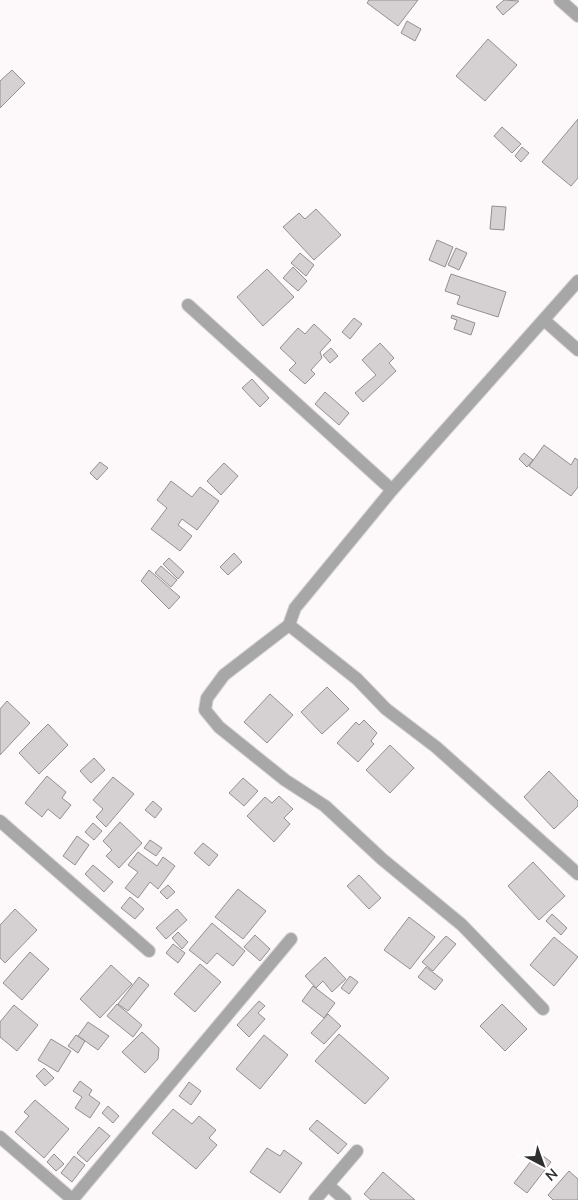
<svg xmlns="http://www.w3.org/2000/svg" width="578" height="1200" viewBox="0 0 578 1200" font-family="Mulish,sans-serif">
  <rect width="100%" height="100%" fill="#fdf9fb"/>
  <!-- building -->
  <path fill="#d5d0d1" stroke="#948f90" d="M 369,0 L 418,0 L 398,26 L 367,3 Z
    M 504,0 L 519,1 L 503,15 L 496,7 Z
    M 407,21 L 421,29 L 415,41 L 401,33 Z
    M 488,39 L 517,65 L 485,101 L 456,76 Z
    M 12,70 L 25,83 L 0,108 L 0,81 Z
    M 578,119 L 578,178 L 571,186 L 542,162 Z
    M 502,127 L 521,144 L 512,153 L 494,136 Z
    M 522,147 L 529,153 L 521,162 L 515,156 Z
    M 492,206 L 506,207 L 504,230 L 490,229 Z
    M 316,209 L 341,235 L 314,260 L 283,227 L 299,213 L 305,219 Z
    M 437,240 L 453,247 L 445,267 L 429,260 Z
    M 456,248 L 467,253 L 459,270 L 448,265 Z
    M 300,253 L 314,265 L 306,276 L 291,263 Z
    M 293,267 L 307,281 L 298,291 L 283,278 Z
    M 267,269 L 294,297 L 263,326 L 237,297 Z
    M 451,274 L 506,292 L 498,317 L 457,304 L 460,296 L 445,291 Z
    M 452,315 L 475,323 L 471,335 L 454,329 L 457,320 L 451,318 Z
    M 354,318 L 362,324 L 350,339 L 342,332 Z
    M 314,324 L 331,340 L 320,352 L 322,358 L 311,370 L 315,374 L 305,384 L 289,370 L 296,363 L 280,348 L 298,328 L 305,334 Z
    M 380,343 L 394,358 L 389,363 L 396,371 L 363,402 L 355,393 L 376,375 L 362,360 Z
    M 331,348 L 338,356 L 330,363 L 323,355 Z
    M 252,379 L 269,398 L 260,407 L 242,388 Z
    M 325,392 L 349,413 L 339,425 L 315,404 Z
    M 544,445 L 571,465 L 575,458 L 578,460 L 578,487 L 571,496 L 529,466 Z
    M 524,453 L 533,460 L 527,467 L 519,459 Z
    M 100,462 L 108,468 L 97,480 L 90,473 Z
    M 224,463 L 238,476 L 221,495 L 207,481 Z
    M 171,481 L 192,497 L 200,487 L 219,501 L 197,530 L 182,519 L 178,525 L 192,536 L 180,551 L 151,529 L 167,508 L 157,500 Z
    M 234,553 L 242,562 L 228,575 L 220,567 Z
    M 169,558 L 184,572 L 178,579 L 163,564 Z
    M 161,566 L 177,580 L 171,587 L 155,573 Z
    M 149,570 L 180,597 L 169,609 L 141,581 Z
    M 327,687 L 349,709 L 322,734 L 301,712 Z
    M 270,694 L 293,715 L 267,743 L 244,722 Z
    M 7,701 L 30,723 L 0,755 L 0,709 Z
    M 364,720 L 377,733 L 371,741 L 374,744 L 358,762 L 337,743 L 356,722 L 359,725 Z
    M 48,724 L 68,745 L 39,774 L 19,753 Z
    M 390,745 L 414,768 L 390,793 L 366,770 Z
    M 94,758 L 105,770 L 91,783 L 80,771 Z
    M 549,771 L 578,801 L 578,806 L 554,829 L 524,797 Z
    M 47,776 L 66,792 L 62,798 L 71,805 L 60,819 L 48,809 L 42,817 L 25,803 Z
    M 113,777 L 134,794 L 106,827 L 96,817 L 103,809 L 93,800 Z
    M 243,778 L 258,791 L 244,806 L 229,793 Z
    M 279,796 L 293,809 L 284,818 L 290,824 L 274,842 L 247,816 L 265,797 L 272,803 Z
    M 153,801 L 162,809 L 155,818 L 145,810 Z
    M 120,822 L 142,843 L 119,868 L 106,856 L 112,850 L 103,841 Z
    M 93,823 L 102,831 L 94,840 L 85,832 Z
    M 77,836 L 89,845 L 75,865 L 63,856 Z
    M 150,840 L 162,848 L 156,856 L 144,848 Z
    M 203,843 L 218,855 L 209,866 L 194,853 Z
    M 138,852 L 157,866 L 163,857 L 175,866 L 158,889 L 150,882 L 138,898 L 125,888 L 138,872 L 128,865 Z
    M 533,862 L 565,896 L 539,920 L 508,886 Z
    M 93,865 L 113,882 L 104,892 L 85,874 Z
    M 359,875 L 381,898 L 369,909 L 347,886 Z
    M 168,885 L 175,892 L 167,899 L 160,892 Z
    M 238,889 L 266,911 L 243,939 L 215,917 Z
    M 130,897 L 144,909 L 135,919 L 121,908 Z
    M 15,909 L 37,930 L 5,963 L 0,958 L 0,925 Z
    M 177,909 L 187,920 L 166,939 L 156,928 Z
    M 552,914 L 567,928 L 561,935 L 546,921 Z
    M 409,917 L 435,937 L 410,969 L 384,950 Z
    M 212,923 L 245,951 L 233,966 L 217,953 L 207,964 L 189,950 Z
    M 178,932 L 188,942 L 182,949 L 172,938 Z
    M 255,935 L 270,949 L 260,961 L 244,947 Z
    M 446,936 L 456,944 L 433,971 L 422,962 Z
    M 554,937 L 578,957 L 554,986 L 530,965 Z
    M 173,944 L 185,953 L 178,963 L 166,953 Z
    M 30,952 L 49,969 L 22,1000 L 3,983 Z
    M 325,957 L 346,979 L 332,992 L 323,981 L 316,988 L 305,976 Z
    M 200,964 L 221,982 L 195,1012 L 174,994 Z
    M 111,965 L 132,984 L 100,1018 L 80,999 Z
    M 426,967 L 443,980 L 435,990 L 418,977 Z
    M 350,976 L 358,982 L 349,994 L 341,988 Z
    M 139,977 L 149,985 L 128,1011 L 118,1004 Z
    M 313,986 L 335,1003 L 324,1018 L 302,1001 Z
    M 259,1001 L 265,1006 L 258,1013 L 265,1019 L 249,1037 L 237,1025 Z
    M 117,1004 L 142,1025 L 133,1037 L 107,1016 Z
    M 502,1004 L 527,1029 L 505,1051 L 480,1026 Z
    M 14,1005 L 38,1025 L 17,1051 L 0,1037 L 0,1022 Z
    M 328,1014 L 341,1026 L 324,1044 L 311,1033 Z
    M 88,1022 L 109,1036 L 98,1050 L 78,1036 Z
    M 142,1032 L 159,1048 L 158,1059 L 145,1073 L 122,1052 Z
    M 339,1034 L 389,1078 L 365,1104 L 315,1061 Z
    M 76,1035 L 85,1041 L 78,1053 L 68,1046 Z
    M 264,1035 L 288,1055 L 260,1089 L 236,1069 Z
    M 51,1039 L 71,1051 L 58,1072 L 38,1060 Z
    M 44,1068 L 54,1078 L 45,1086 L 36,1076 Z
    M 80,1081 L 92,1090 L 89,1095 L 100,1103 L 90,1118 L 75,1108 L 82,1097 L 73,1091 Z
    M 189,1082 L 201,1091 L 191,1105 L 179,1096 Z
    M 35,1100 L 69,1129 L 44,1158 L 15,1132 L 29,1116 L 24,1112 Z
    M 108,1106 L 119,1116 L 113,1123 L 102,1113 Z
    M 173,1109 L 192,1124 L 199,1116 L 216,1130 L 209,1138 L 217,1145 L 196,1169 L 152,1133 Z
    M 317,1120 L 347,1144 L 338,1154 L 309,1129 Z
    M 99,1127 L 110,1136 L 87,1162 L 77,1153 Z
    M 267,1148 L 280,1156 L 284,1150 L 302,1163 L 280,1193 L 250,1172 Z
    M 538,1152 L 551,1162 L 527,1193 L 514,1183 Z
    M 54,1154 L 64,1164 L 56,1171 L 47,1162 Z
    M 74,1156 L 85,1165 L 72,1182 L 61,1173 Z
    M 569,1171 L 578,1179 L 578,1200 L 553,1200 L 548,1195 Z
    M 383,1172 L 415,1200 L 371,1200 L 364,1194 Z"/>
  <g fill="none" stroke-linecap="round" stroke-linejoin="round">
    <defs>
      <path id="minor" d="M 560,0 L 578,16
        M 188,305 L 392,490
        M 544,320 L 578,350
        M 289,625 L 357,679 L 386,709 L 436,747 L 578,874
        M 0,821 L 149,951
        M 543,1009 L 462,925 L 382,859 L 325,806 L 285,780 L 219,727 L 205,710 L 207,698 L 224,675 L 289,625 L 295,608 L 392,490 L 578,281
        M 0,1137 L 73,1200
        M 328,1185 L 345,1200
        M 73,1199 L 291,939
        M 315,1200 L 357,1151"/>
    </defs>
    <!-- minor casing -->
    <use href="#minor" stroke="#d8d5d6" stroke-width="14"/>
    <!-- minor -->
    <use href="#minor" stroke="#a8a7a8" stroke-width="12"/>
  </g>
  <!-- north arrow -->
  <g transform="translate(543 1165) rotate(139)" stroke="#ffffff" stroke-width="4" paint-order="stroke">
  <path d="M0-4L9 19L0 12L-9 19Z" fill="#302f30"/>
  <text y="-8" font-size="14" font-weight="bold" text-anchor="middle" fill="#302f30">N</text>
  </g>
</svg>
